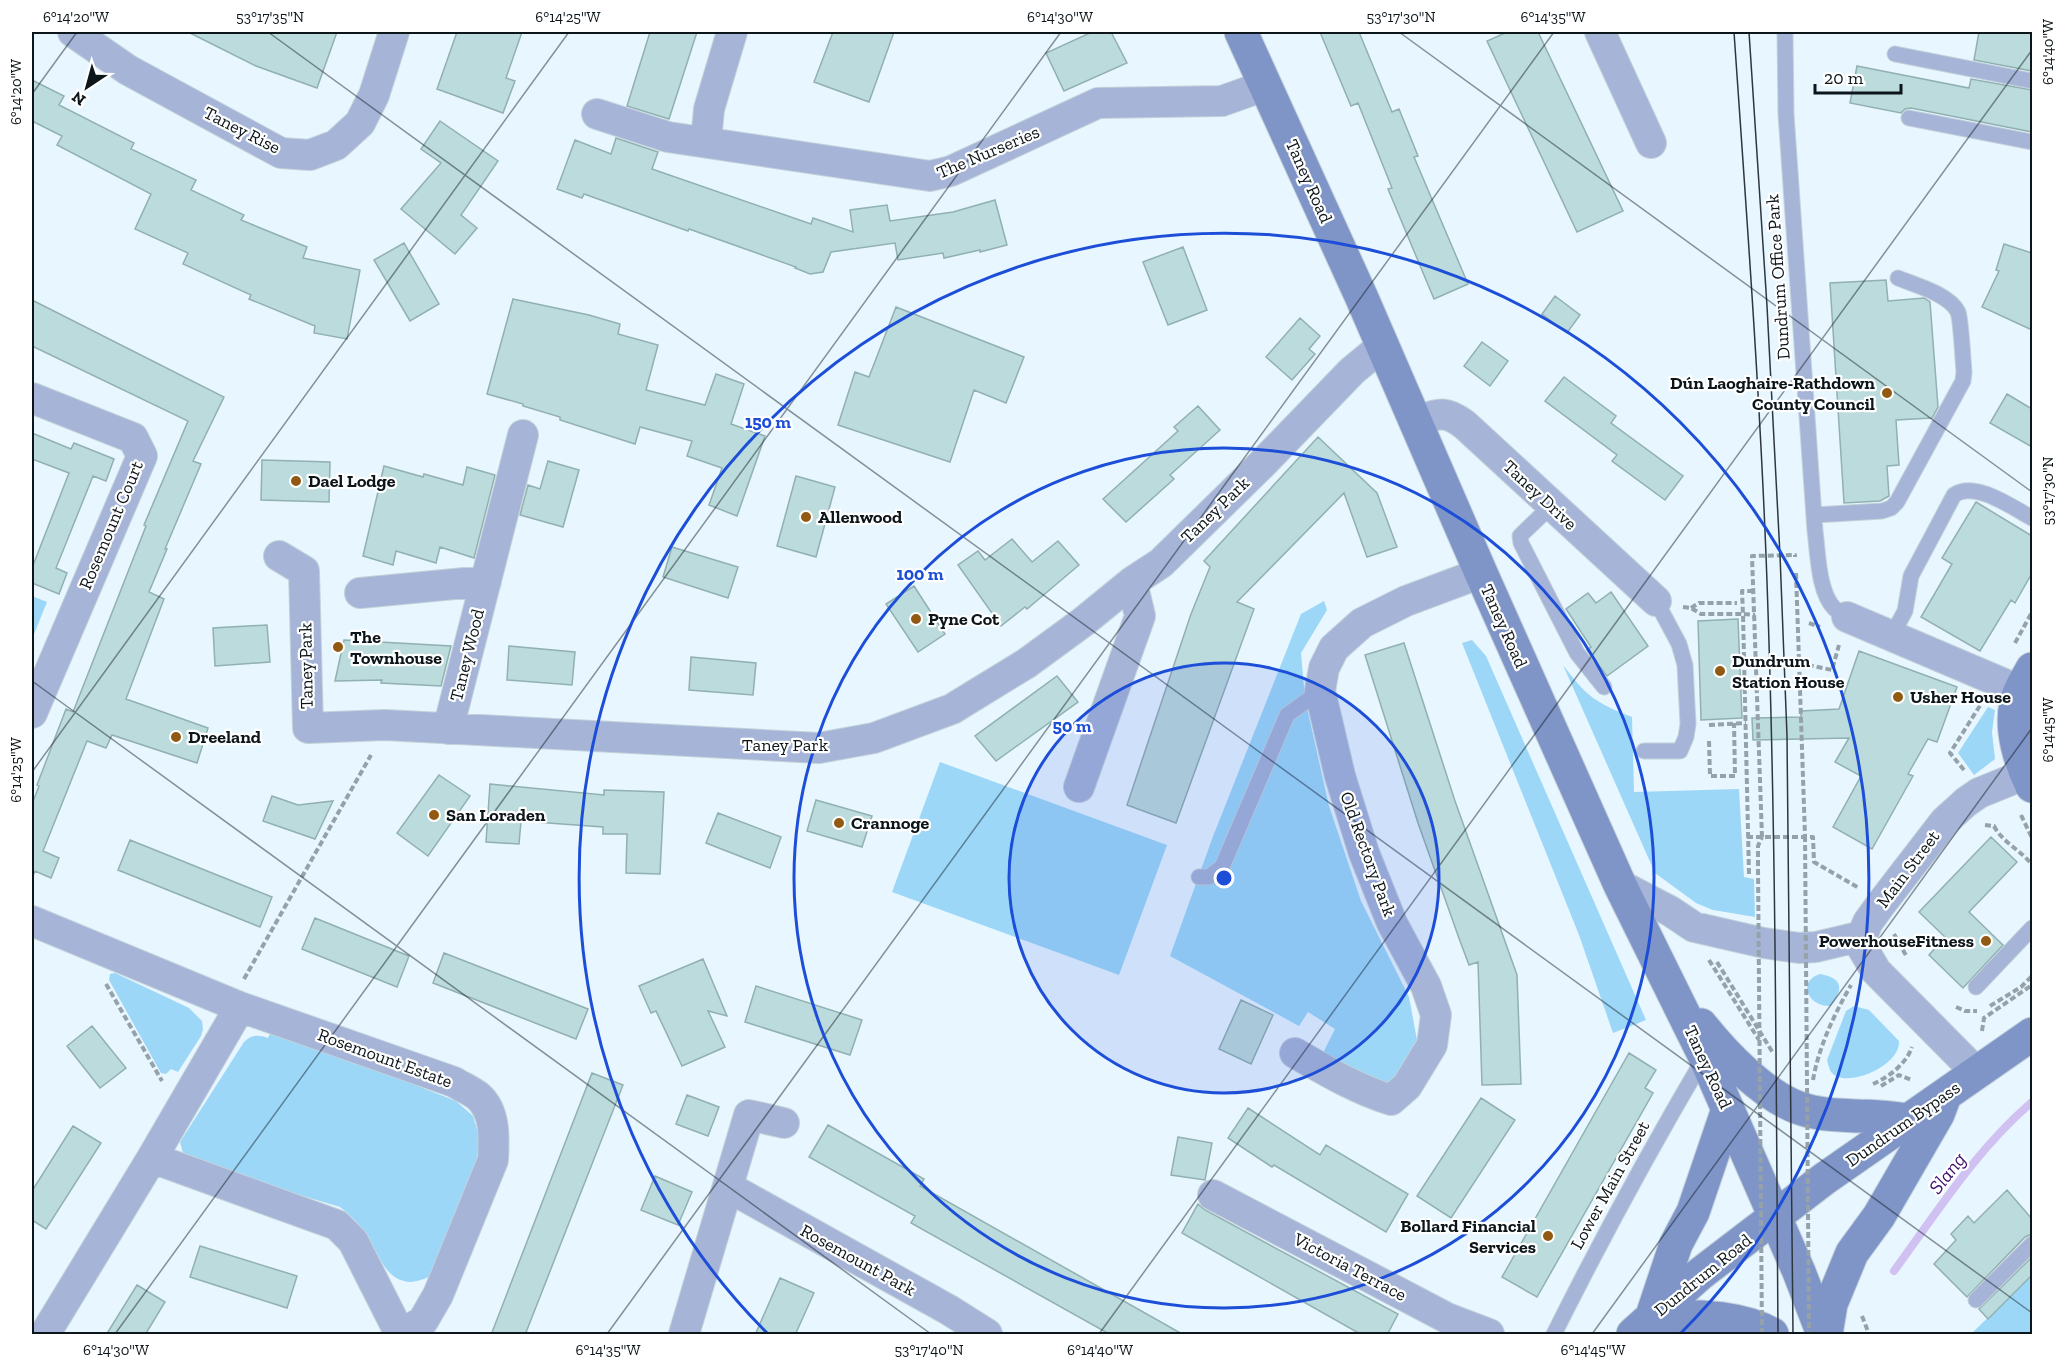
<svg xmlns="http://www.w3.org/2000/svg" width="2064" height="1366" viewBox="0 0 2064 1366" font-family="'Zilla Slab',serif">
  <rect width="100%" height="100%" fill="#e7f6ff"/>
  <!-- green -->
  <path fill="#9dd7f7" d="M 32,596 L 47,602 L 32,639 Z
    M 1324,601 L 1327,610 L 1301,653 L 1305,699 L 1329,806 L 1361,901 L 1409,997 L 1417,1040 L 1403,1068 L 1389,1087 L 1323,1053 L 1335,1029 L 1308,1012 L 1299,1026 L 1170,956 L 1212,839 L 1301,614 Z
    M 1472,640 L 1486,656 L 1646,1020 L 1613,1033 L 1579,935 L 1462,643 Z
    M 1563,665 C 1586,696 1596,703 1632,717 L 1634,792 L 1739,789 L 1744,877 L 1754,879 L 1755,917 L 1713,910 L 1696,903 L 1655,873 Z
    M 1988,707 L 1995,710 L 1992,732 L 1995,759 L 1974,775 L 1958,753 Z
    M 940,762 L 1167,845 L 1119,975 L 892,892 Z
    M 115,973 L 189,1008 L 202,1021 L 203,1029 L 201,1036 L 178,1072 L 171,1069 L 166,1074 L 161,1073 L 109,980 L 110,974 Z
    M 1820,974 C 1843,978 1844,989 1830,1006 C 1808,1007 1797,981 1820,974 Z
    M 1854,1006 L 1869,1010 L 1899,1041 C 1901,1066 1846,1089 1832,1073 C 1829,1070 1828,1063 1827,1060 L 1846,1011 Z
    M 272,1029 L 456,1101 L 473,1116 L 480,1139 L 476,1163 L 431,1276 C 424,1279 412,1284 404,1281 C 385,1277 377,1252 369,1238 C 361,1226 352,1216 340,1207 L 190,1162 L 183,1153 L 180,1142 L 244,1042 C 252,1034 258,1035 268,1038 Z
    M 2032,1275 L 2032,1334 L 1971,1334 Z"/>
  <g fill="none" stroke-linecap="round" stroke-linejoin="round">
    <!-- stream -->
    <path stroke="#d1c1f3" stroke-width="8" d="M 1894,1271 C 1937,1212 1977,1149 2032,1102"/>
  </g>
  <!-- building -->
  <path fill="#bcdbdc" stroke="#91b0b1" stroke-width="1.5" d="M 188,32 L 337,32 L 317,88 L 256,66 Z
    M 457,32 L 522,32 L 506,78 L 515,81 L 503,113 L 437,89 Z
    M 650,32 L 697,32 L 669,119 L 627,106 Z
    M 833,32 L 894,32 L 869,102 L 814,82 Z
    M 1092,32 L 1111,32 L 1127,63 L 1064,91 L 1046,53 Z
    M 1320,32 L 1359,32 L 1392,112 L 1399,109 L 1418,156 L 1414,157 L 1468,284 L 1434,299 L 1388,189 L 1392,188 L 1358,103 L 1351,106 Z
    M 1507,32 L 1538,32 L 1623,211 L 1577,232 L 1487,41 Z
    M 1979,32 L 2032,32 L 2032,71 L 1974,60 Z
    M 1857,66 L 1969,88 L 1971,79 L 2032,90 L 2032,132 L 1911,108 L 1905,109 L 1901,113 L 1850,103 Z
    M 32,80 L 64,96 L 59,105 L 134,143 L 131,149 L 196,180 L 191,190 L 244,215 L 241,220 L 307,247 L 303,258 L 360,270 L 347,339 L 314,333 L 315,326 L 249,299 L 251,295 L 183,264 L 188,253 L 135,229 L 151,194 L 57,145 L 62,136 L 32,121 Z
    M 440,121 L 498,161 L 461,215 L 477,228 L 455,254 L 401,209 L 441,163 L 421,149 Z
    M 616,138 L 658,152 L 652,169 L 811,224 L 813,218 L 853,232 L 850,210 L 887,205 L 890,221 L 953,212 L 995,200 L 1007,245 L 980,252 L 980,250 L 944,258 L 943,253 L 898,260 L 895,243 L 831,252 L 823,272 L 810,274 L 795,268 L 796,267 L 689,229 L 688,231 L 584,194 L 582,198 L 557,189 L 575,140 L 611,154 Z
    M 404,243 L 439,304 L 410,321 L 374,260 Z
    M 2004,244 L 2032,253 L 2032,330 L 1982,307 L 1999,271 L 1996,270 Z
    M 1183,247 L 1207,310 L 1168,325 L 1143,262 Z
    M 1886,280 L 1888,301 L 1924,298 L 1930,302 L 1938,407 L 1932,418 L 1896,420 L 1899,465 L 1887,466 L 1889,496 L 1880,501 L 1844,503 L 1830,283 Z
    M 1555,296 L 1580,315 L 1567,333 L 1542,314 Z
    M 513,299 L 589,315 L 620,324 L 618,334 L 658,345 L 646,390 L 705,405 L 716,374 L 744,384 L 731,424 L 765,436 L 737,516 L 709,505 L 722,468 L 687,456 L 692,441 L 640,427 L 635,444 L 560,420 L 560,417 L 523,406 L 523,404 L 487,394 Z
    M 32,300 L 224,397 L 193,461 L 201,464 L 165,549 L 167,549 L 149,592 L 164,599 L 126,699 L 208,728 L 197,763 L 112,735 L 106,748 L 87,741 L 43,851 L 59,858 L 51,878 L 35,871 L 32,878 L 32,804 L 39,786 L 37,785 L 66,709 L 73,712 L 146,526 L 144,525 L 188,421 L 32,346 Z
    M 896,307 L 1024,357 L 1006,403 L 974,390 L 950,462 L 838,425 L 855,372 L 869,377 Z
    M 1300,318 L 1320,336 L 1309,349 L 1315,354 L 1292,380 L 1266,357 Z
    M 1482,342 L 1508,361 L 1490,386 L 1464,366 Z
    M 1564,377 L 1616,416 L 1611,423 L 1683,476 L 1665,500 L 1612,461 L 1617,455 L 1545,401 Z
    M 2007,394 L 2032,409 L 2032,447 L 1990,423 Z
    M 1198,406 L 1220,430 L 1170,475 L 1174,479 L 1126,522 L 1103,499 L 1178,431 L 1174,427 Z
    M 32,433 L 71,449 L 74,443 L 114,459 L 106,481 L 93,476 L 56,568 L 67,573 L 59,594 L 32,583 L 32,568 L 69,473 L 32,459 Z
    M 1318,437 L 1377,493 L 1397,547 L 1367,557 L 1344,493 L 1237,602 L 1254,609 L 1176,823 L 1127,805 L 1191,614 L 1210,567 L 1204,561 Z
    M 262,460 L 330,462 L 329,502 L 261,500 Z
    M 548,461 L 579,470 L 563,527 L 520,515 L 528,485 L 540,489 Z
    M 384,466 L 423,477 L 424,474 L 463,485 L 467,467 L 495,475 L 474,558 L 440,547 L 436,563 L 396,551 L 393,565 L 363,556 Z
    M 796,476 L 835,487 L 816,557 L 777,546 Z
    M 1976,502 L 2032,536 L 2032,573 L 2015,603 L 2011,600 L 1980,651 L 1921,617 L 1952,564 L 1942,558 Z
    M 1012,539 L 1032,562 L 1058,541 L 1079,565 L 1027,609 L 1025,607 L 1001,626 L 958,565 L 978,551 L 985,560 Z
    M 672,547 L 738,567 L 728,598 L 663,577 Z
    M 914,586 L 945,634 L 918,652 L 886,604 Z
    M 1611,592 L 1648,646 L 1607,676 L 1587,650 L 1591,647 L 1566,609 L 1588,593 L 1596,603 Z
    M 1738,619 L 1742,718 L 1701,720 L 1698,621 Z
    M 267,625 L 270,662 L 215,666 L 213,628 Z
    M 344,640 L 451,646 L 441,686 L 381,683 L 382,680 L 335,681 Z
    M 1404,643 L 1455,801 L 1517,975 L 1521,1084 L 1482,1085 L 1478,962 L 1469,965 L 1460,941 L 1418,823 L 1365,655 Z
    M 509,646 L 575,652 L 572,685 L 507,680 Z
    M 1859,651 L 1957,687 L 1937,742 L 1928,739 L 1908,774 L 1913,776 L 1872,849 L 1833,827 L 1861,776 L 1835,762 L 1849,738 L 1753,740 L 1752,718 L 1801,717 L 1801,711 L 1839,709 Z
    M 691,657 L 756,663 L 753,695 L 689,690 Z
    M 1057,676 L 1078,702 L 996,761 L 975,736 Z
    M 439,775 L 470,796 L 428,856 L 397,833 Z
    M 490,784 L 604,795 L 604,790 L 664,792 L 660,874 L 626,873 L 627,834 L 603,834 L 603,827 L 521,821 L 519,844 L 486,842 Z
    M 272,796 L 298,805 L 333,801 L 315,839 L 263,821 Z
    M 816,800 L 872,816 L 862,847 L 807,831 Z
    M 718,813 L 781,837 L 770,868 L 706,843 Z
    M 1991,837 L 2017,862 L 1969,912 L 2003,945 L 1963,988 L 1929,955 L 1945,937 L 1919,912 Z
    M 130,840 L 272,897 L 260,927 L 118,870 Z
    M 315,918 L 409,956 L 397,987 L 302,949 Z
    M 444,953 L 588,1009 L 576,1039 L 433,983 Z
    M 703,959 L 727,1016 L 708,1011 L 725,1047 L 682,1066 L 656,1011 L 651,1013 L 639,986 Z
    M 756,986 L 862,1020 L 850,1055 L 745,1022 Z
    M 1241,1000 L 1273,1015 L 1251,1064 L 1219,1049 Z
    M 92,1026 L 126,1068 L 100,1088 L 67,1046 Z
    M 1629,1053 L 1656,1070 L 1645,1088 L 1653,1093 L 1537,1297 L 1502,1277 Z
    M 592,1073 L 623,1085 L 525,1335 L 491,1335 Z
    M 687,1095 L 719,1107 L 708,1136 L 676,1124 Z
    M 1481,1098 L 1515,1120 L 1451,1218 L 1417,1196 Z
    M 1248,1108 L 1320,1155 L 1326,1145 L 1408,1194 L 1386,1232 L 1274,1165 L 1272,1167 L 1228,1138 Z
    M 828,1125 L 924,1179 L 920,1186 L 1184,1335 L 1111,1335 L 911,1223 L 915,1216 L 809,1157 Z
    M 73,1126 L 101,1143 L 46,1229 L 32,1220 L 32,1191 Z
    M 1178,1137 L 1212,1143 L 1205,1180 L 1171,1175 Z
    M 655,1176 L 692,1192 L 678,1225 L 641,1210 Z
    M 2007,1190 L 2032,1219 L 2032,1234 L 2025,1237 L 1967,1297 L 1934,1264 L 1956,1240 L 1951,1234 L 1968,1216 L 1974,1223 Z
    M 1198,1204 L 1205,1210 L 1398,1314 L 1387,1335 L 1362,1335 L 1182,1233 Z
    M 200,1246 L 297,1276 L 287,1308 L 190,1277 Z
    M 2032,1257 L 2032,1275 L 1988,1319 L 1979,1309 Z
    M 780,1278 L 814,1293 L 795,1335 L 755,1335 Z
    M 137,1285 L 165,1302 L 145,1335 L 106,1335 Z"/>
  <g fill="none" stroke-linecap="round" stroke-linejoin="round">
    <defs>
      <path id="lane" d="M 1785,32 L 1786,114 L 1815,531 C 1818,552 1818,593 1835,609 C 1838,612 1843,614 1847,617
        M 1895,54 L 2032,81
        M 1909,118 L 2032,142
        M 1551,506 L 1524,532 L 1520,536 L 1521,543 L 1577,653 L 1604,687
        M 1815,515 L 1882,511 L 1891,508 L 1897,502 L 1963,381 L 1964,372 C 1963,361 1961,320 1958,312 C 1949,294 1915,285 1898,278
        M 1891,637 L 1905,611 L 1911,576 L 1954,495 C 1975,480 2013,508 2032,518
        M 1644,751 L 1680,751 L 1686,737 L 1688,724 L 1685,665 L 1679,644 L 1656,601
        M 1199,877 L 1209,877 L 1222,867 L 1287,715 L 1320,691
        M 1976,987 L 2032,928
        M 1976,1300 L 2032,1244
        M 1554,1334 C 1601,1240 1651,1148 1704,1058"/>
      <path id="street" d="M 73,32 L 128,70 L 281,153 L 310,155 L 336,145 L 360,123 L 374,95 L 394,32
        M 1600,32 L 1651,143
        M 597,114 L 668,137 L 930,176 L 951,171 L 1098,103 L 1222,101 L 1264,86
        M 706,141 L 709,109 L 732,32
        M 32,398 L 133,438 L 142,456 L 32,713
        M 1415,422 C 1438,414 1444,409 1465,425 L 1656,601
        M 279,556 L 304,571 L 308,728 L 385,725 L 819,748 L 874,738 L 952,709 L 1027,663 L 1083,622 L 1132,582 L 1161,563 L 1261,465 L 1352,371 L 1381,347
        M 360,593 L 486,581
        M 1847,617 L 2021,691
        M 448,729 L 523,435
        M 1079,787 L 1140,616 L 1132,582
        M 1620,885 L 1670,911 L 1694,927 L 1764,943 L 1799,948 L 1816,947 L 1862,936
        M 32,921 L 240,1007 L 454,1082 C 462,1087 472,1091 479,1097 C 496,1113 494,1139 493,1160 L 438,1295 L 423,1321 L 402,1334
        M 1295,1053 C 1326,1071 1356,1089 1391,1100 L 1407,1086 L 1432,1045 L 1436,1015 L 1426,986 L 1392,923 L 1364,853 L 1340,776 L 1320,691 L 1324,668 L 1334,648 L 1362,623 L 1406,601 L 1481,573
        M 1977,1073 L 1876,971 L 1863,949 L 1862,936 L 1868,922 L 1881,904 L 1945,821 L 1966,802 L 1979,793 L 2026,774
        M 152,1158 L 337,1225 L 353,1241 L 400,1334
        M 728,1187 L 949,1310 L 987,1334
        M 1213,1195 L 1447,1318 L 1489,1334
        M 45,1334 L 152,1158 L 240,1007
        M 684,1334 L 749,1115 L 784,1123"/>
      <path id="secondary" d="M 1241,32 L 1361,296 L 1481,573 L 1620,885 L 1705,1057 L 1799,1272 L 1823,1334
        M 2032,669 C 2027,679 2018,691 2016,703 C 2010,730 2020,762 2032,786
        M 1701,1025 C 1724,1054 1763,1095 1799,1108 C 1818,1115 1838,1115 1859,1116 C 1875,1116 1892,1118 1909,1120
        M 1653,1313 L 1676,1244 L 1693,1212 L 1728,1109
        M 1652,1316 C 1693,1317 1735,1314 1772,1334
        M 1633,1334 L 1700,1274 L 1824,1179 L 2032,1034
        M 1826,1334 L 1831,1304 L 1852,1253 L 1879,1216 L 1938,1114 L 1944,1098"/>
    </defs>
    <!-- lane casing -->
    <use href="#lane" stroke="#c4d2da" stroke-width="17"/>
    <!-- street casing -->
    <use href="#street" stroke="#c4d2da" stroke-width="32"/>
    <!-- secondary casing -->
    <use href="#secondary" stroke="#c4d2da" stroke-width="35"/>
    <!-- path -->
    <path stroke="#95a2aa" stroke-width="4" stroke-dasharray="6 3" stroke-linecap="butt" d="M 1796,573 L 1805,836
      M 1683,607 L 1691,608 L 1701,614 L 1743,614 L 1742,591 L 1754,591
      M 1691,608 L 1699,603 L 1737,603
      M 1809,623 L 1820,627
      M 2015,643 L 2032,612
      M 1799,663 L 1832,670 L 1839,645
      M 1709,725 L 1746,723
      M 1709,741 L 1710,776 L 1735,776 L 1734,723
      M 1964,770 L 1950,753 L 1981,704
      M 2021,815 L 2032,838
      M 1985,825 L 1994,826 C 2002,842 2022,851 2032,865
      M 1747,837 L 1813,837 L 1814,862 L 1859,888
      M 1762,837 L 1752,556 L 1795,555 L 1795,557
      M 1749,874 L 1743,614 L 1755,615
      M 1894,934 L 1907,957
      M 1709,960 L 1759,1040
      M 1717,962 L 1773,1053
      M 244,979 L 371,755
      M 106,984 L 162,1081
      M 1990,1006 L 2021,987 L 2032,976
      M 1956,1007 L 1965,1011 L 1977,1011
      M 1982,1031 L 1984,1018 L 2032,985
      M 1813,1080 C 1819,1046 1834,1015 1851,985
      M 1873,1084 C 1889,1077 1906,1064 1912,1047
      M 1881,1086 L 1899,1075 L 1912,1080
      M 1862,1316 L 1869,1334"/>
    <!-- lane -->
    <use href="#lane" stroke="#a5b4d7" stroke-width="15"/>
    <!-- street -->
    <use href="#street" stroke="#a5b4d7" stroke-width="30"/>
    <!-- secondary -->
    <use href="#secondary" stroke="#7f95c8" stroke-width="33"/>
    <!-- tram -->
    <path stroke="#2d373d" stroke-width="1.5" d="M 1734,32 C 1746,206 1759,380 1766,555 C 1776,815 1776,1075 1778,1334
      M 1749,32 L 1767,306 L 1780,555 L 1787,736 L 1793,1334"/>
    <!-- path-bridge -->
    <path stroke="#95a2aa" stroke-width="4" stroke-dasharray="6 3" stroke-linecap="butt" d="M 1805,836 L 1809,1334
      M 1762,1334 L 1758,867 L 1758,846 L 1762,837"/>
  </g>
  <!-- ticks -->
  <path fill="none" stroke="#0c151a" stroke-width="1.5" stroke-opacity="0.45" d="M 268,32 L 2032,1313M 1399,32 L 2032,492M 32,94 L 77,32M 32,681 L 931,1334M 32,772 L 569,32M 115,1334 L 1061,32M 607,1334 L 1554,32M 1099,1334 L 2032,50M 1592,1334 L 2032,728"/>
  <!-- distance rings -->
  <circle cx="1224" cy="878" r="215" fill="#1d4ed8" fill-opacity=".12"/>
  <g fill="none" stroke="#1d4ed8" stroke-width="3">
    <circle cx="1224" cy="878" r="215"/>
    <circle cx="1224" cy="878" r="430"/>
    <path d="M768 1334A645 645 0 1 1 1680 1334"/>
  </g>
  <!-- markers -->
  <g fill="#915912" stroke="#fff" stroke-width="2">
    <circle cx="1887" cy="393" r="6"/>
    <circle cx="296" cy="481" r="6"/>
    <circle cx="806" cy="517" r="6"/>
    <circle cx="916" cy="619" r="6"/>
    <circle cx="338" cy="647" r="6"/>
    <circle cx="1720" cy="671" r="6"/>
    <circle cx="1898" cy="697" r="6"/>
    <circle cx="176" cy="737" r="6"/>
    <circle cx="434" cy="815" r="6"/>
    <circle cx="839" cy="823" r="6"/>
    <circle cx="1986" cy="941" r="6"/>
    <circle cx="1548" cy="1236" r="6"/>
  </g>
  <g text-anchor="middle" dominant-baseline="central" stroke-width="4.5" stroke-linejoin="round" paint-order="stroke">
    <!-- street labels -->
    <g font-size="18" fill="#0c151a" stroke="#fff">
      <text transform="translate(242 130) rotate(27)">Taney Rise</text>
      <text transform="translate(988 152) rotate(-23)">The Nurseries</text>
      <text transform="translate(1309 181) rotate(66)">Taney Road</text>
      <text transform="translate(1778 277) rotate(-94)">Dundrum Office Park</text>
      <text transform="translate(1540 495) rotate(43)">Taney Drive</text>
      <text transform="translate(1215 510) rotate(-44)">Taney Park</text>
      <text transform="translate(111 525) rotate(-67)">Rosemount Court</text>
      <text transform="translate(1504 626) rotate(66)">Taney Road</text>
      <text transform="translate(467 655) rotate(-76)">Taney Wood</text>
      <text transform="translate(306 666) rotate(-91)">Taney Park</text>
      <text x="785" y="745">Taney Park</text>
      <text transform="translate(1368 854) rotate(70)">Old Rectory Park</text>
      <text transform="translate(1908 869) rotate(-53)">Main Street</text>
      <text transform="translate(385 1058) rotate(20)">Rosemount Estate</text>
      <text transform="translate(1708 1067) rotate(65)">Taney Road</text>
      <text transform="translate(1903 1124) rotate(-35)">Dundrum Bypass</text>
      <text transform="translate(1610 1185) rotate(-61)">Lower Main Street</text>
      <text transform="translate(858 1260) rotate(29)">Rosemount Park</text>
      <text transform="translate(1350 1267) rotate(28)">Victoria Terrace</text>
      <text transform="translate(1703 1275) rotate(-39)">Dundrum Road</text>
    </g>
    <!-- poi labels -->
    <g font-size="18" font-weight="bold" fill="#0c151a" stroke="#fff" text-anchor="start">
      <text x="1875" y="383" text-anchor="end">Dún Laoghaire-Rathdown<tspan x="1875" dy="21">County Council</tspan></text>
      <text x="308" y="481">Dael Lodge</text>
      <text x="818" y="517">Allenwood</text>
      <text x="928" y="619">Pyne Cot</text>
      <text x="350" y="637">The<tspan x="350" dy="21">Townhouse</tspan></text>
      <text x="1732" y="661">Dundrum<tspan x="1732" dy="21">Station House</tspan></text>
      <text x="1910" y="697">Usher House</text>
      <text x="188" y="737">Dreeland</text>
      <text x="446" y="815">San Loraden</text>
      <text x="851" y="823">Crannoge</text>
      <text x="1974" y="941" text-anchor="end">PowerhouseFitness</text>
      <text x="1536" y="1226" text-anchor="end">Bollard Financial<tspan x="1536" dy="21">Services</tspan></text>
    </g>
    <!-- water labels -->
    <g font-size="20" font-style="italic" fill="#3f106f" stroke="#fff">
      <text transform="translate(1947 1173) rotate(-52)">Slang</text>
    </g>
  </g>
  <circle cx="1224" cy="878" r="9" fill="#1d4ed8" stroke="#fff" stroke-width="3"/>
  <g font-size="18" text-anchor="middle" font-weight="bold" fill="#1d4ed8" stroke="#fff" stroke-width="4.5" stroke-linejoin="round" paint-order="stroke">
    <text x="768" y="428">150 m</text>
    <text x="920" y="580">100 m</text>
    <text x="1072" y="732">50 m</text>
  </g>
  <!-- border -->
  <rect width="2064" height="1366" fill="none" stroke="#ffffff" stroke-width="66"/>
  <!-- north arrow -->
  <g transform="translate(87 87) rotate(216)" stroke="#ffffff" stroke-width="4.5" paint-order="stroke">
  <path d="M0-4.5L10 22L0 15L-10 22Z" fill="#0c151a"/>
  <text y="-9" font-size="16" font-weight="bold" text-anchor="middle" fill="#0c151a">N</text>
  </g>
  <!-- scale -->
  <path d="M1815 84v9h86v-9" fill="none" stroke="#0c151a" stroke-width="3"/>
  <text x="1824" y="84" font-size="18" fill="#0c151a" stroke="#ffffff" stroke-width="4.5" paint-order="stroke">20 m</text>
  <rect x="33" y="33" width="1998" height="1300" fill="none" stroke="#0c151a" stroke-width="2"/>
  <g font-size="15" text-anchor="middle" fill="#0c151a">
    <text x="76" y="22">6°14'20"W</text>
    <text x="270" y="22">53°17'35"N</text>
    <text x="568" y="22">6°14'25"W</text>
    <text x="1060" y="22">6°14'30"W</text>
    <text x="1401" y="22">53°17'30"N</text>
    <text x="1553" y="22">6°14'35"W</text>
    <text transform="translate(2048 52) rotate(-90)" y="5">6°14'40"W</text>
    <text transform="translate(16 92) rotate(-90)" y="5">6°14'20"W</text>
    <text transform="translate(2048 491) rotate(-90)" y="5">53°17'30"N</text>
    <text transform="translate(2048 730) rotate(-90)" y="5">6°14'45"W</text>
    <text transform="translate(16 770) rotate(-90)" y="5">6°14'25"W</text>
    <text x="116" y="1355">6°14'30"W</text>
    <text x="608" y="1355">6°14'35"W</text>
    <text x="929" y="1355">53°17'40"N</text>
    <text x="1100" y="1355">6°14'40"W</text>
    <text x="1593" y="1355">6°14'45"W</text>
  </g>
</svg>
